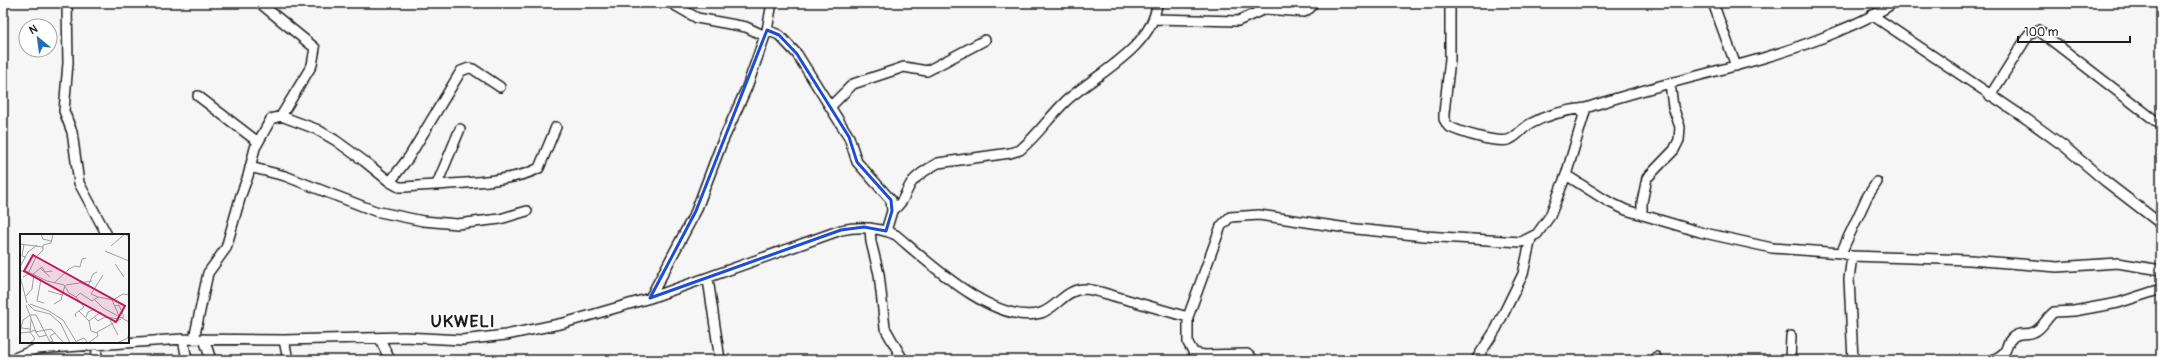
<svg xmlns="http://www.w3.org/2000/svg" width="2164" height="363" viewBox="0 0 2164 363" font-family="Pangolin,sans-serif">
  <rect width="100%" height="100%" fill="#f6f6f6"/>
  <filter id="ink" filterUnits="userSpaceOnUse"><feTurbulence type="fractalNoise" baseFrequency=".025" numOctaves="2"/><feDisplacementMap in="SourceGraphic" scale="8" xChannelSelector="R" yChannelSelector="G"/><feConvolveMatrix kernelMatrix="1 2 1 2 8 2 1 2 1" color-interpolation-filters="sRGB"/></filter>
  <g filter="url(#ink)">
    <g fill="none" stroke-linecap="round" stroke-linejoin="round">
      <defs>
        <path id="minor" d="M 67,3 L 68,63 L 64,111 L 72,132 L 79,183 L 107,235
          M 671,3 L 697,18 L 746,27 L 765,36
          M 1450,3 L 1450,59 L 1444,113 L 1444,119 L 1448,126 C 1459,132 1495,143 1508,140 C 1516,138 1522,128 1530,124 C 1548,114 1566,110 1586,108
          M 1713,3 L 1736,66
          M 261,4 L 315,48 L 312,65 L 281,116
          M 1872,15 L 2028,120 L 2065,147 L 2105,181 L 2161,224
          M 1154,19 L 1238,21 L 1265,9 L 1304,12 L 1310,8 L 1313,3
          M 767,30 L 779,35 L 797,54 L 849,137 L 857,162 L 891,200 L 892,211 L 886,231
          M 198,96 L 258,142
          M 1990,96 L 2029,34 L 2038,30 L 2161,125
          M 831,106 L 853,84 L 904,67 L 927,71 L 985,40
          M 250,167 L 285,176 L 375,211 L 423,221 L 457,224 L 500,219 L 527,211
          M 1566,175 L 1607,201 L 1626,210 L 1700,232 L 1772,248 L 1841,253 L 1852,256 L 1970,260 L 2057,267 L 2117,263 L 2161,270
          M 390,182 L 399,187 L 404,187 C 437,184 512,184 539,168 L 556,127
          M 437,184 L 460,129
          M 892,211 C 903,203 904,196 910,185 C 915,176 929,168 938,163 L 1010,153 L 1020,150 C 1038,135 1050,116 1066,101 C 1096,74 1154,47 1157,3
          M 1642,215 L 1642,202 L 1647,178 L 1674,150 L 1679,140 L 1680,127 L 1673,107 L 1670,83
          M 870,228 L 871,242 L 879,274 L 885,328 L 903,360
          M 1841,253 L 1867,197 L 1877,182
          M 1852,256 L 1849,279 L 1853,360
          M 708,279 L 720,360
          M 650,298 L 696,211 L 721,145 L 747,87 L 767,30 L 772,3
          M 1188,317 L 1188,343 L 1194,353 L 1204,355 L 1247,354 L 1254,360
          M 183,339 L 187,360
          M 194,339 L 208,273 L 226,248 L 241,195 L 248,176 L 255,148 L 271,119 L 281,116 L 316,129 L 335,140 L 364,161 L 390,182 L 409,157 L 461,71 L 469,68 L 473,69 L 500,87
          M 204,339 L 211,360
          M 380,339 L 390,360
          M 284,340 L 288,360
          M 10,360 L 36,349 L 183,339 L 284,340 L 404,337 L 462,340 L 506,335 L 564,323 L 650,298 L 841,230 C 860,226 878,227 896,235 C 928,262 995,326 1041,313 C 1058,307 1065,289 1085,289 C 1097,290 1109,295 1121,298 C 1143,304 1165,311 1188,317 L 1221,226 L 1230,217 L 1259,215 L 1347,228 L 1424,236 L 1521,242 L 1537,234 L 1550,216 L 1566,175 L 1586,108 C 1669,79 1758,66 1839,31 C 1857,23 1877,15 1893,3
          M 96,360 L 98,342
          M 1476,360 L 1496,329 L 1523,274 L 1531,238
          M 1654,360 L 1656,357
          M 1790,360 L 1791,336
          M 1993,360 C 2013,350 2002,347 2013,337 C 2020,331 2026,336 2034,332 C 2043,328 2046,318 2054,312 L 2074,311 L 2118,303 L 2161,289"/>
      </defs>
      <!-- minor casing -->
      <use href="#minor" stroke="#1c1c1c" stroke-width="12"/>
      <!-- minor -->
      <use href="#minor" stroke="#fff" stroke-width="9"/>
    </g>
  </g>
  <!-- marked area -->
  <path fill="none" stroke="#1d4ed8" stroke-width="3" stroke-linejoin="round" d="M 767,30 L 779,35 L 797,54 L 849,137 L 857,162 L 891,200 L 892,211 L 886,231 L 864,227 L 841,230 L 650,298 L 696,211 Z"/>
  <g text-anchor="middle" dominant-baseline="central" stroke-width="4" stroke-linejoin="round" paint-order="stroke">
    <!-- district labels -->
    <g font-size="17" font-weight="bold" letter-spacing="1" fill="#1c1c1c" stroke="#fff">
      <text x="463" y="321">UKWELI</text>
    </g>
  </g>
  <!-- overview -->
  <g transform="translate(20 234)">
    <rect width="109" height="109" fill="#f6f6f6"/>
    <path fill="none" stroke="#9f9f9f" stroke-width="1" d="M 21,0 L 23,5 L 31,7M 41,0 L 54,0M 0,10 L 23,13M 4,10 L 2,22 L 6,23M 91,12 L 105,0 L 109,3M 85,17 L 109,27M 95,30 L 104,43M 0,33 L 8,18 L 17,11M 20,34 L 30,43M 0,37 L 6,37 L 27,47 L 44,51 L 49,59 L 56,63 L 60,59 L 72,67 L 78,63 L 93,66 L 103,60 L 109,61M 13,40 L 22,33 L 25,38 L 32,37M 0,42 L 7,69M 3,43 L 8,40 L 16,23 L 23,16 L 23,11 L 31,9 L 33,0M 21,45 L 17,67 L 24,69M 34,49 L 49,35 L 55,32 L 60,33 L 62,25 L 66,24M 61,49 L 68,52 L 73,40 L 77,38M 46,51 L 72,47M 28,57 L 43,61M 6,62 L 12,55 L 14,40M 78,63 L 71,60 L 83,41M 75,66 L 83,74 L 109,88M 92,66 L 100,84M 8,70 L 14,76 L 30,80 L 41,90 L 50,109M 10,70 L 29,77 L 43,86 L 57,109M 34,70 L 41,66 L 45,51M 6,71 L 16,98 L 19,103 L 27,101M 95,72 L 99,71 L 104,83 L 99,84M 59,77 L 69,87 L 71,97 L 77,99M 56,83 L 55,80 L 64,73 L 56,63M 66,83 L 68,78 L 75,75M 75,84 L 78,87 L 85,83 L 99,85M 11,85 L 10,98 L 15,96M 90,86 L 98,101M 69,87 L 81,78M 10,95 L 1,94 L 3,86 L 10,81 L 16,81 L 30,108 L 33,107M 15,98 L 31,95 L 44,109M 0,99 L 10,98 L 15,105 L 10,109M 57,107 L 64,104 L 68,109M 34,109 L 30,102 L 35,99M 68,109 L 78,102 L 77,98 L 101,85M 97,109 L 108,104 L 109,97"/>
    <path fill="#c2185b" fill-opacity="0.15" stroke="#c2185b" stroke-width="2" d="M 13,21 L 105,72 L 96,88 L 4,37 Z"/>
    <rect width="109" height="109" fill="none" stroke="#1c1c1c" stroke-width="2"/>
  </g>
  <!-- margin -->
  <rect width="2164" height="363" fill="none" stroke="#fff" stroke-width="16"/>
  <rect x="8" y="8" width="2148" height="347" fill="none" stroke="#1c1c1c" stroke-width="1.5" filter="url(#ink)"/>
  <!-- north arrow -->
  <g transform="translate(38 38) rotate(331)"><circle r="19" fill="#ffffff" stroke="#a4a4a4"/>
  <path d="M0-3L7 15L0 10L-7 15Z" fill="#1f6fb2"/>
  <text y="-6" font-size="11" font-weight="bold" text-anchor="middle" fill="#1c1c1c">N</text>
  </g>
  <!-- scale -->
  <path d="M2018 36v6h112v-6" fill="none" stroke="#1c1c1c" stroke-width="2"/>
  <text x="2024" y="36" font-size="12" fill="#1c1c1c" stroke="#ffffff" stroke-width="3" paint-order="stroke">100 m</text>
</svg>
